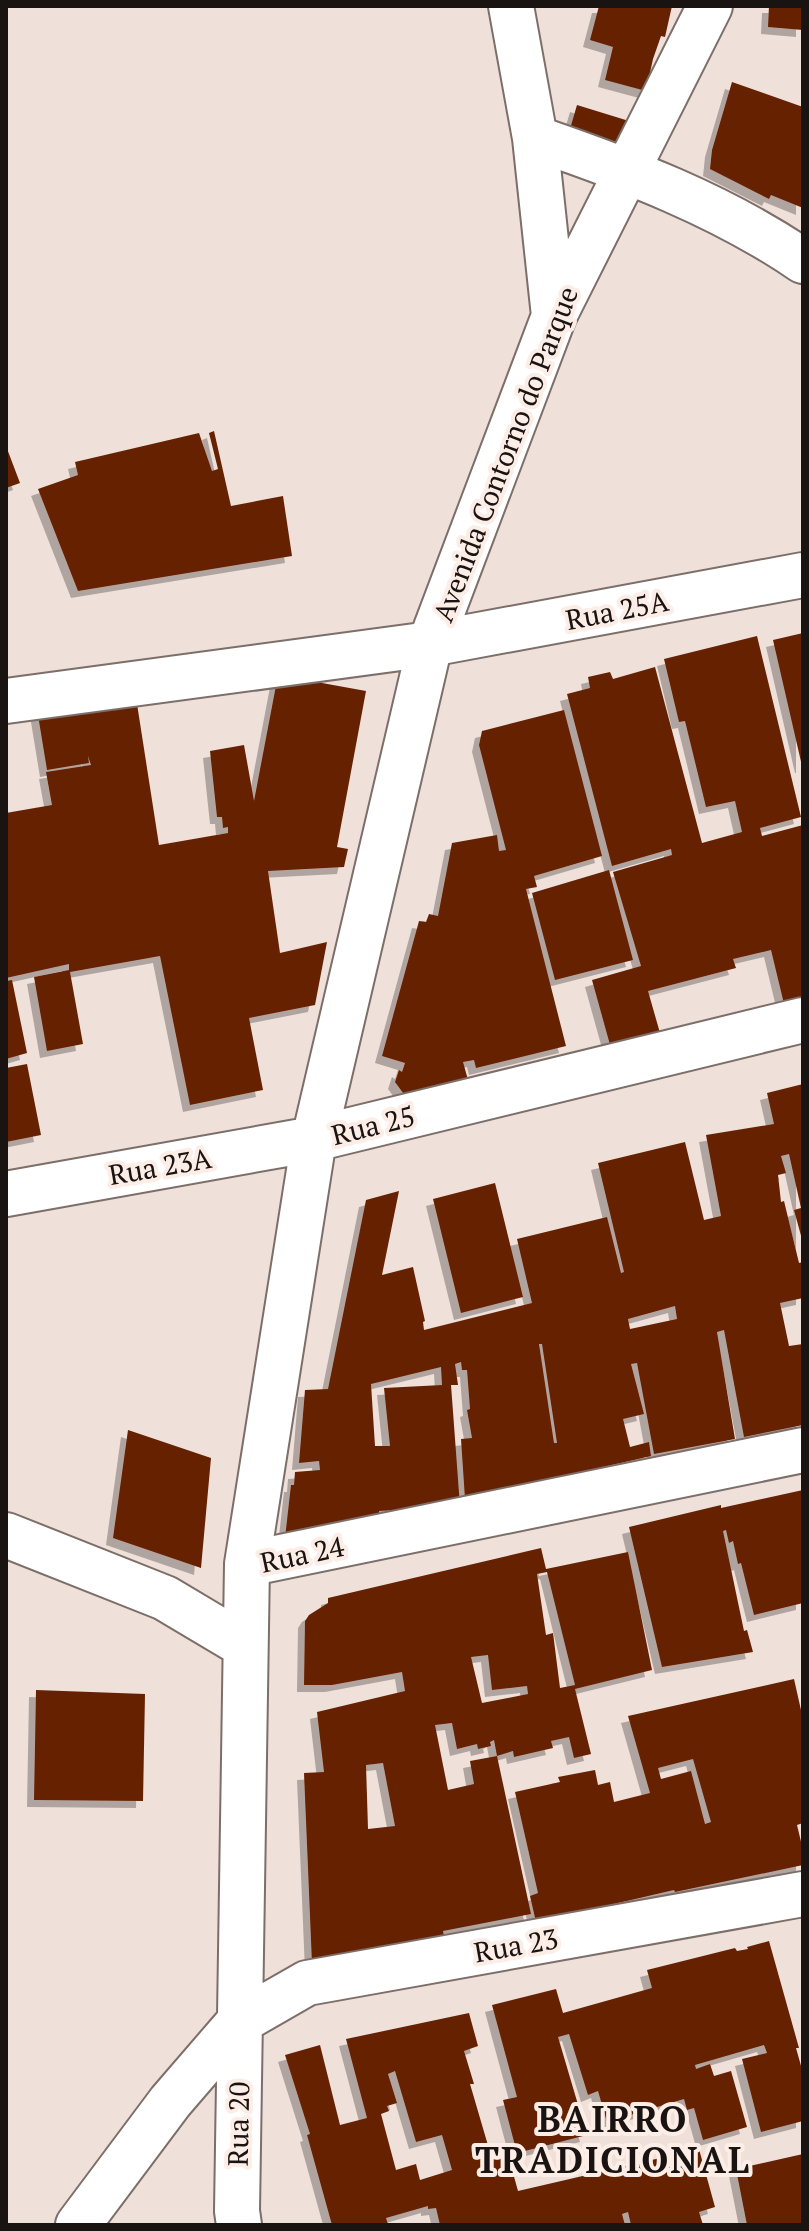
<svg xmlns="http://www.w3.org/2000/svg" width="809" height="2231" viewBox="0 0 809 2231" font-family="'PT Serif',serif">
  <defs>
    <filter id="shadow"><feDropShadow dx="-7" dy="7" stdDeviation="0" flood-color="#0004"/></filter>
  </defs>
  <rect width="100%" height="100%" fill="#efe0da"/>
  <!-- building -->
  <path fill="#620" fill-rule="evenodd" filter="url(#shadow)" d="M 599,6 L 672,6 L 665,37 L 661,36 L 653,59 L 646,91 L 605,80 L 613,47 L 590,40 Z
    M 769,6 L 803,6 L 803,30 L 768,27 Z
    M 732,82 L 803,107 L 803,208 L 771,195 L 769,199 L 710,169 L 712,150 Z
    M 577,105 L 642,125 L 629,165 L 565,146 Z
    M 214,431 L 231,506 L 283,496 L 292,556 L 78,591 L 38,489 L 78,475 L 75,462 L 199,433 L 212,471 L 218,469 L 209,433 Z
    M 6,446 L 20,483 L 6,488 Z
    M 803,633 L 803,766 L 802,766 L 773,640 Z
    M 757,636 L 801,817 L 760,828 L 762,836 L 803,825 L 803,1004 L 785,1008 L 771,950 L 733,959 L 736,968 L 648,991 L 662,1040 L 612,1052 L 592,980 L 641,966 L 613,872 L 672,855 L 671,849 L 612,866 L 567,694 L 590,688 L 588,677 L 610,672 L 613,679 L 655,667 L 702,843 L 742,832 L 735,801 L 706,807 L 685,721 L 679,722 L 664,659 Z
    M 278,675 L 366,691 L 337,847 L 348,849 L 344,867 L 268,871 L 280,953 L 327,942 L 315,1005 L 249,1018 L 263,1090 L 190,1105 L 160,956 L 70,972 L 83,1044 L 47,1051 L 34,977 L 69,970 L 69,964 L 6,978 L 6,813 L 52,805 L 46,772 L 91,765 L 88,756 L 89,763 L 47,770 L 37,709 L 135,691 L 159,845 L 228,833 L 228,827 L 223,828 L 222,817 L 217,817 L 210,751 L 244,745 L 256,812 L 254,801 Z
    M 564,710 L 602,856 L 534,876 L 537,887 L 526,889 L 566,1046 L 476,1068 L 474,1060 L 463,1062 L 470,1087 L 406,1097 L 395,1082 L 399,1070 L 402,1072 L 405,1063 L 382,1056 L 419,921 L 426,922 L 429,914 L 438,916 L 452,843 L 497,835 L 499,851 L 506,850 L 479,745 L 482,731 Z
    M 609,870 L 633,960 L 555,980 L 532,893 Z
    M 12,980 L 27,1053 L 6,1059 L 6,981 Z
    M 27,1064 L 41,1135 L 6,1142 L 6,1068 Z
    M 803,1084 L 803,1243 L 794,1210 L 801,1208 L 789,1154 L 781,1156 L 786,1173 L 778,1175 L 781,1202 L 784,1201 L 799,1263 L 803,1262 L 803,1298 L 780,1303 L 789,1346 L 803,1344 L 803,1425 L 744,1437 L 724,1330 L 717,1332 L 735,1439 L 654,1454 L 637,1363 L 631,1364 L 644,1414 L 623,1419 L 630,1447 L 649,1442 L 651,1456 L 465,1499 L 461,1439 L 472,1438 L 467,1410 L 470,1409 L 467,1370 L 462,1370 L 461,1362 L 455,1364 L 458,1385 L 451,1385 L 460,1506 L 379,1511 L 379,1522 L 285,1538 L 291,1485 L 294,1485 L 295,1472 L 320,1470 L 319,1461 L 299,1463 L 305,1390 L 328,1389 L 366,1200 L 399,1191 L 382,1275 L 413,1267 L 425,1321 L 423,1322 L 424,1330 L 532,1303 L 517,1239 L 607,1217 L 621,1273 L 624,1272 L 598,1163 L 685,1142 L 704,1220 L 721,1216 L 706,1135 L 774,1124 L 767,1093 ZM 675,1306 L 677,1319 L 630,1329 L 628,1319 ZM 539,1344 L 542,1344 L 557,1443 L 554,1443 ZM 441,1367 L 442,1385 L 384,1388 L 390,1446 L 375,1446 L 371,1384 Z
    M 495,1183 L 523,1297 L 461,1313 L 433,1199 Z
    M 128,1430 L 211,1458 L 201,1568 L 113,1538 Z
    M 803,1490 L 803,1603 L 754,1615 L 741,1563 L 738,1564 L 733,1541 L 729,1543 L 726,1530 L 723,1531 L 744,1631 L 747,1630 L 753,1652 L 662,1667 L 629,1527 L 721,1505 L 721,1508 Z
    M 541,1548 L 546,1569 L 628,1552 L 652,1670 L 575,1689 L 591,1754 L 574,1758 L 569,1737 L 551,1741 L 553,1748 L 514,1757 L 513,1751 L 497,1756 L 531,1914 L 443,1931 L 444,1936 L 312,1964 L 304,1773 L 324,1772 L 317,1712 L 405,1691 L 402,1672 L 332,1685 L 304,1685 L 305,1621 L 309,1615 L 328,1603 L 328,1598 ZM 547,1572 L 575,1685 L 560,1688 L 553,1633 L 546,1635 L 537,1574 ZM 488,1655 L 492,1690 L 527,1686 L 528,1694 L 482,1703 L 471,1657 ZM 452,1723 L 457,1749 L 477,1744 L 478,1749 L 491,1746 L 490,1742 L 494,1740 L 497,1756 L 470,1761 L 474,1784 L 448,1790 L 435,1725 ZM 383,1763 L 395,1826 L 368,1829 L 366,1765 Z
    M 794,1679 L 803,1719 L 803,1823 L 797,1825 L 803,1850 L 803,1865 L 675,1892 L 674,1890 L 536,1922 L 530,1896 L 538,1893 L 515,1792 L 560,1782 L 558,1777 L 595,1770 L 598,1785 L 610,1782 L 614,1802 L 650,1793 L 628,1716 ZM 693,1759 L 711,1822 L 705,1824 L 691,1771 L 661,1779 L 658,1768 Z
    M 36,1690 L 145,1694 L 143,1801 L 34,1800 Z
    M 769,1941 L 799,2048 L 796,2048 L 803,2073 L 803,2121 L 761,2132 L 742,2059 L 767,2053 L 764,2045 L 695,2065 L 696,2069 L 710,2064 L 714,2076 L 731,2071 L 747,2127 L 703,2140 L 694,2108 L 687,2110 L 684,2099 L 607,2122 L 598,2091 L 588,2095 L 569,2034 L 558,2037 L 587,2135 L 517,2153 L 503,2100 L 517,2097 L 492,2005 L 556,1989 L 563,2013 L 652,1988 L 647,1970 L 735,1948 L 737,1951 L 748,1949 L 747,1947 Z
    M 469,2013 L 478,2046 L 464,2051 L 474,2084 L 470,2084 L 492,2159 L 508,2155 L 518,2191 L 699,2149 L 715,2207 L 699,2212 L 703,2225 L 631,2225 L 628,2212 L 622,2214 L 625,2225 L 440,2225 L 436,2208 L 428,2209 L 428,2206 L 386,2218 L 388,2224 L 385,2225 L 332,2225 L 307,2135 L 310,2134 L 285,2055 L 320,2045 L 340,2125 L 367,2118 L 346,2039 ZM 395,2071 L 416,2142 L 442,2135 L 452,2170 L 420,2180 L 416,2164 L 396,2170 L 381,2114 L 389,2111 L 387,2106 L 397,2103 L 388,2074 Z
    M 803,2154 L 803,2225 L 747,2225 L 736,2169 Z"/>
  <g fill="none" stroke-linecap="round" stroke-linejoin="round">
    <defs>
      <path id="street" d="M 511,6 L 535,138 L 554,316
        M 535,138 C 628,170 721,205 803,261
        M 6,701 L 430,644 L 803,575
        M 6,1194 L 314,1139 L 803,1020
        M 6,1535 L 165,1598 L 244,1645
        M 247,1564 L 803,1450
        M 78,2225 L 170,2102 L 239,2022 L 307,1983 L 803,1894
        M 239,2225 L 237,2211 L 247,1564 L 314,1139 L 430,644 L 554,316 L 710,6"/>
    </defs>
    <!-- street casing -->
    <use href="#street" stroke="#7c6e69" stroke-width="48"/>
    <!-- street -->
    <use href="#street" stroke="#fff" stroke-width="44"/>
  </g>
  <g text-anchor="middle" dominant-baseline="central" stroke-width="8" stroke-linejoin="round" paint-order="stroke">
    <!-- street labels -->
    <g font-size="28" fill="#191311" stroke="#fdede7">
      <text transform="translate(505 454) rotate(-69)">Avenida Contorno do Parque</text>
      <text transform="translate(617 610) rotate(-11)">Rua 25A</text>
      <text transform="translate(373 1125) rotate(-14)">Rua 25</text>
      <text transform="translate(160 1166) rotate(-10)">Rua 23A</text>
      <text transform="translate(302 1554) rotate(-12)">Rua 24</text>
      <text transform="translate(516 1945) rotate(-10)">Rua 23</text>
      <text transform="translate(238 2124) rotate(-89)">Rua 20</text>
    </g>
    <!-- district labels -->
    <g font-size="36" font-weight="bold" letter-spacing="2" fill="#191311" stroke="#fdede7">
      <text x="613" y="2118">BAIRRO<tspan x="613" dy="41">TRADICIONAL</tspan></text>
    </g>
  </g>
  <!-- border -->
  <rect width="809" height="2231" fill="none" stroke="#191311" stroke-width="16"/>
</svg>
